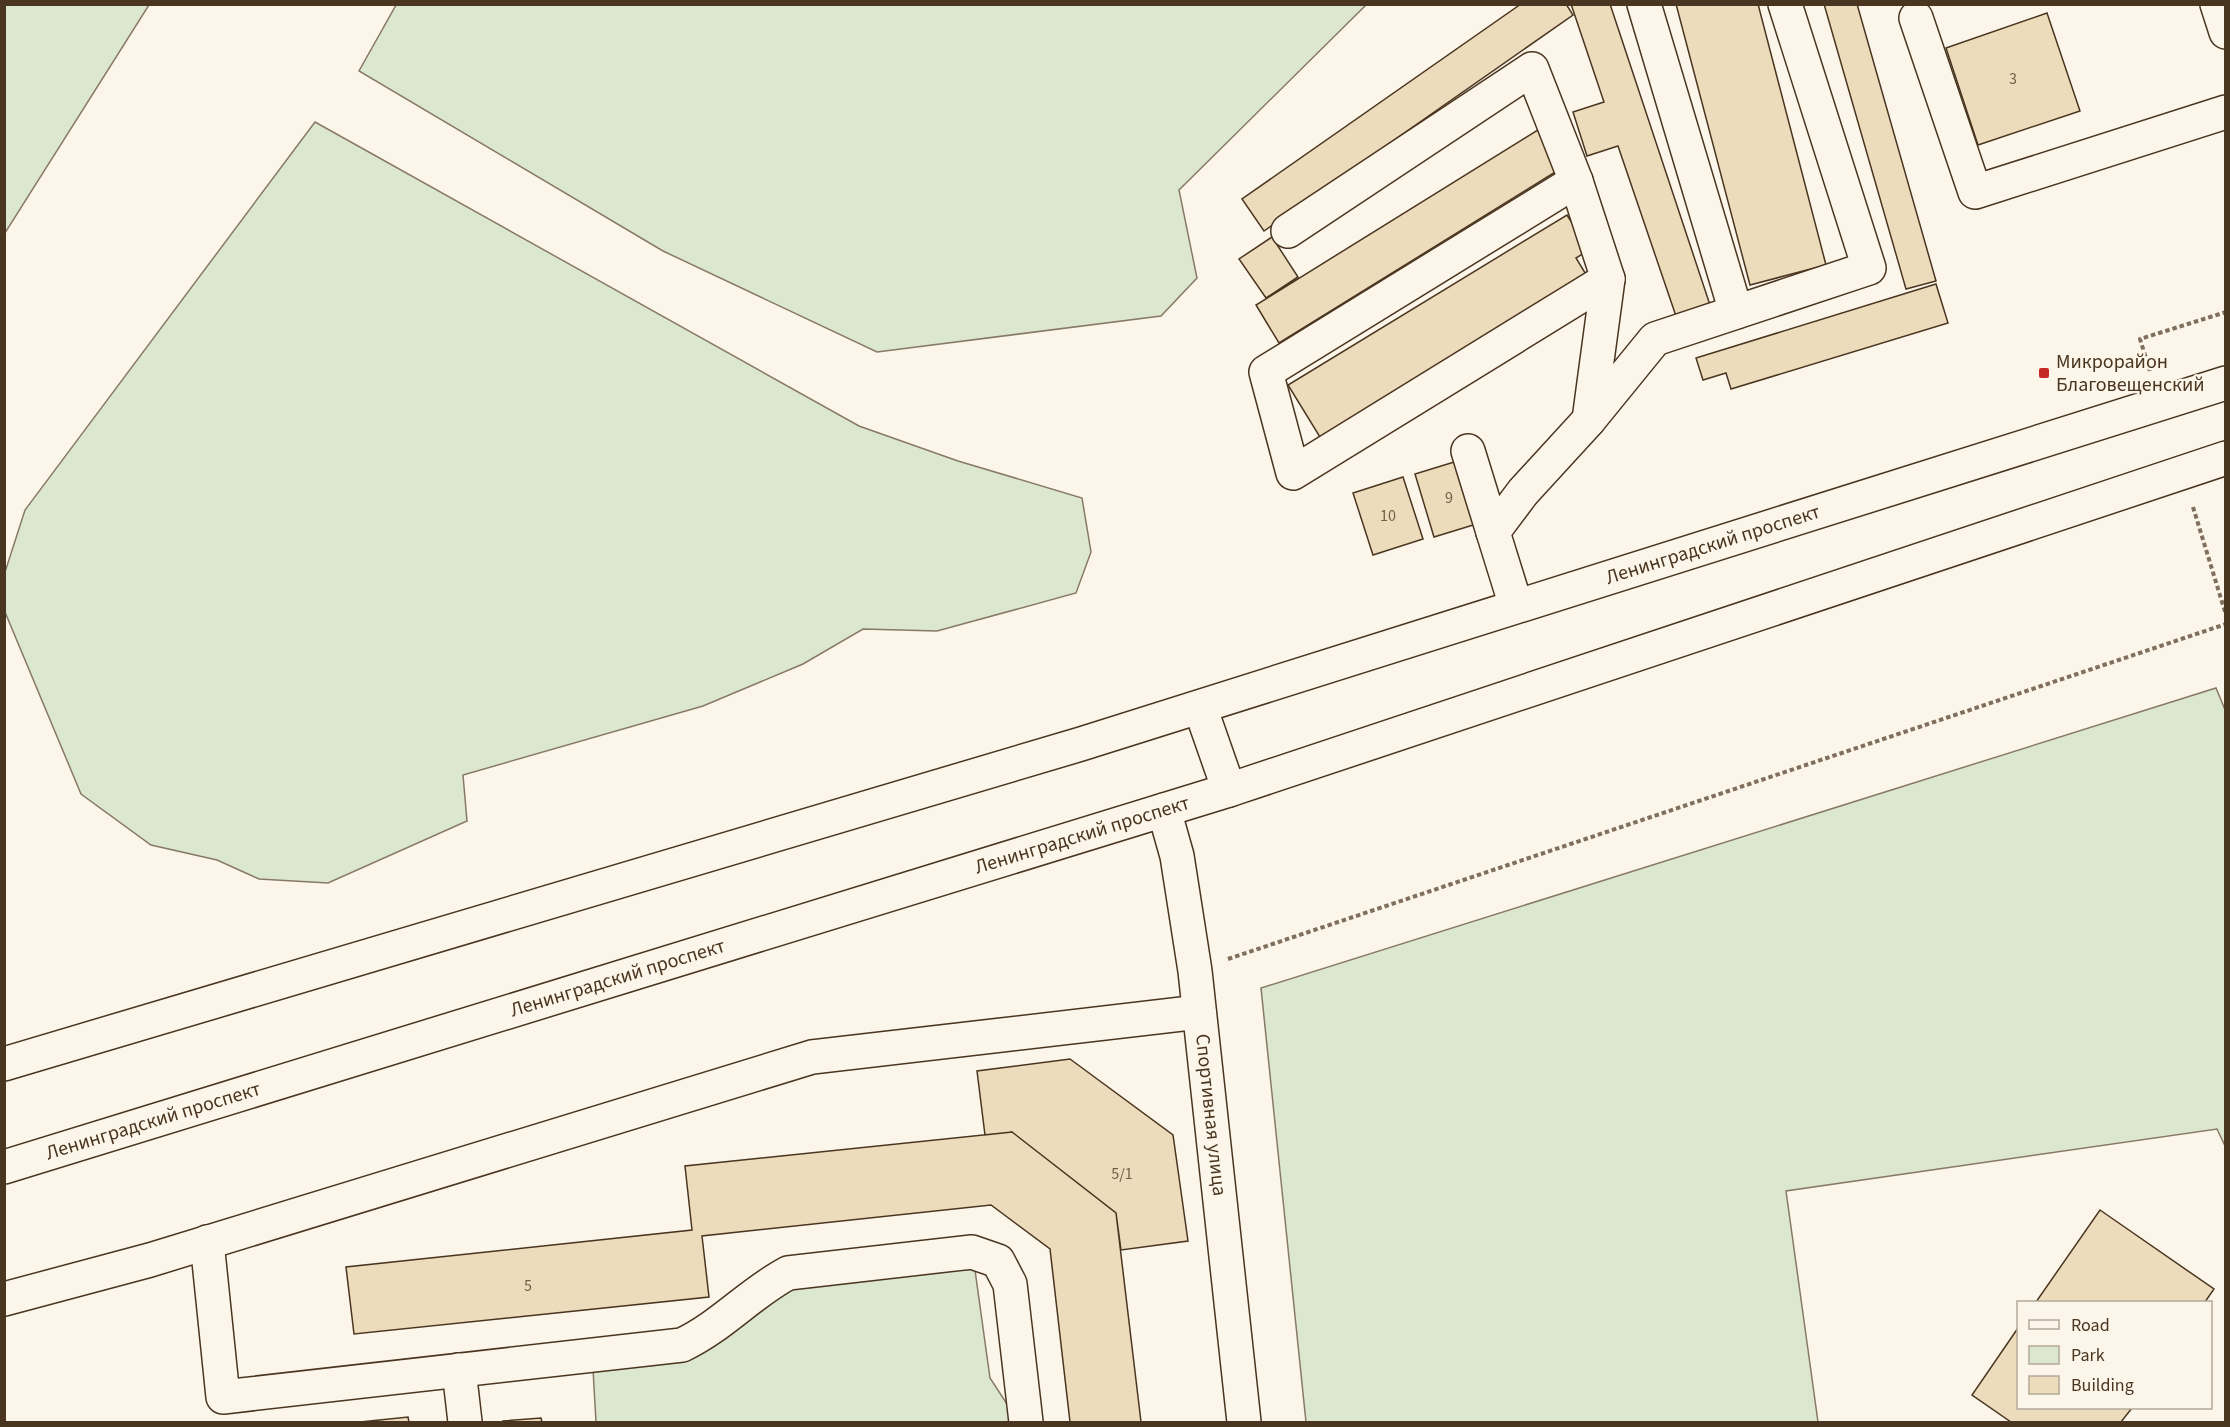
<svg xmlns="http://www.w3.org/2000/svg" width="2230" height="1427" viewBox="0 0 2230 1427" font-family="'Source Sans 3',sans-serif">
  <rect width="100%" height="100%" fill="#fbf6e9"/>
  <!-- green -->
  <path fill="#dce7d0" stroke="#887966" stroke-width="1.5" d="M 5,4 L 149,5 L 5,233 L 4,5 Z
    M 396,5 L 396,4 L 1366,5 L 1179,190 L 1197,278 L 1161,316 L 877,352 L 663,251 L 359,71 Z
    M 315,122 L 859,426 L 958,461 L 1082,498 L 1091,552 L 1076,593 L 937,631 L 863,629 L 803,664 L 703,706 L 463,775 L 467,821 L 328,883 L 259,879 L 217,860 L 151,845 L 81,794 L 5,612 L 5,572 L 25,510 Z
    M 2216,688 L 2226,712 L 2225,1146 L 2217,1129 L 1786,1191 L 1818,1422 L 1306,1422 L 1261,988 Z
    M 974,1263 L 990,1378 L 1009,1407 L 1011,1422 L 596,1422 L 593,1369 L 791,1286 Z"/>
  <!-- building -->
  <path fill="#ecdcbc" stroke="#4a3520" stroke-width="1.5" d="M 1521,4 L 1566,4 L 1573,15 L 1264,231 L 1242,199 Z
    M 1571,4 L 1610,4 L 1712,311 L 1678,322 L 1618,146 L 1587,156 L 1573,112 L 1604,102 Z
    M 1676,4 L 1758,4 L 1826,265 L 1750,285 Z
    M 1824,4 L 1857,4 L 1936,281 L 1906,289 Z
    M 2047,13 L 2080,111 L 1978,145 L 1946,48 Z
    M 1541,128 L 1565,166 L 1279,343 L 1256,305 Z
    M 1567,215 L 1589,250 L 1576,258 L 1590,281 L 1323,442 L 1288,385 Z
    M 1272,237 L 1298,277 L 1266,298 L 1239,259 Z
    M 1936,284 L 1948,323 L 1731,389 L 1726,373 L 1703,380 L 1696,358 Z
    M 1464,459 L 1483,522 L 1434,537 L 1415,474 Z
    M 1403,477 L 1423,539 L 1373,555 L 1353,493 Z
    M 1070,1059 L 1173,1135 L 1188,1241 L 1121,1250 L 1116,1213 L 1012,1132 L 985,1135 L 977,1071 Z
    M 1012,1132 L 1116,1213 L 1141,1422 L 1070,1422 L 1050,1249 L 991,1205 L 702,1236 L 709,1297 L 354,1334 L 346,1267 L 692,1230 L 685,1166 Z
    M 2100,1210 L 2214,1289 L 2205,1302 L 2036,1302 Z
    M 2018,1328 L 2018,1408 L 2132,1408 L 2121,1422 L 2011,1422 L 1972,1395 Z
    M 408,1417 L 409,1422 L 360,1422 Z
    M 541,1418 L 542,1422 L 503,1422 L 503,1421 Z"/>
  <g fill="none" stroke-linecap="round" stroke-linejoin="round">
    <defs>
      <g id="minor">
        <path d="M 1644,4 L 1736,312"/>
        <path d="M 2217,4 L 2226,32"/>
        <path d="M 1916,18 L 1975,192 L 2226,112"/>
        <path d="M 1576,181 L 1266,372 L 1293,473 L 1608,279"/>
        <path d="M 1288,231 L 1532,69 L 1576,181 L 1608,279 L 1589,420"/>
        <path d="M 1468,451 L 1493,532"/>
        <path d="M 1516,606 L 1493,532 L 1523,492 L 1589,420 L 1655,339 L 1869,268 L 1785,4"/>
        <path id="s1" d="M 1164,810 L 1177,856 L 1195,971 L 1244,1422"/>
        <path d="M 207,1242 L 223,1397 L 682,1345 C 722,1326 749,1294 788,1273 L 972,1252 L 998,1261 L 1010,1284 L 1026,1422"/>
        <path d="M 4,1299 L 150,1260 L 812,1057 L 1199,1012"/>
        <path d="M 459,1370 L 465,1422"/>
      </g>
      <g id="major">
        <path d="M 1200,707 L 1229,790"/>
        <path id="s2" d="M 4,1064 L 1081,744 L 2226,383"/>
        <path id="s3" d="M 4,1167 L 1229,790 L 2226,458"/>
      </g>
    </defs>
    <!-- minor casing -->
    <use href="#minor" stroke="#4a3520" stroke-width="36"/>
    <!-- major casing -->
    <use href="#major" stroke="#4a3520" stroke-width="36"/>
    <!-- path -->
    <path stroke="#7f6f5c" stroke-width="4" stroke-dasharray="4.5 3" stroke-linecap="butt" d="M 2150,371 L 2140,339 L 2226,312
      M 2193,507 L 2226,615
      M 1228,959 L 2226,624"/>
    <!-- minor -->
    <use href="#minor" stroke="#fbf6e9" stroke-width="33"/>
    <!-- major -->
    <use href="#major" stroke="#fbf6e9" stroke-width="33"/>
  </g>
  <!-- markers -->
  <rect fill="#c62828" stroke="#fbf6e9" stroke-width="2" x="2038" y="367" width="12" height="12" rx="3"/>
  <g text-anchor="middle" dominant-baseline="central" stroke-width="4.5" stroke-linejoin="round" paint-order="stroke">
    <!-- number labels -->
    <g font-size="16" fill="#725f47">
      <text x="2013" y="79">3</text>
      <text x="1449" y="498">9</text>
      <text x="1388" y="516">10</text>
      <text x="1122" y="1174">5/1</text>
      <text x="528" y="1286">5</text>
    </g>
    <!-- poi labels -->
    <g font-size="20" fill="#4a3520" stroke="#fbf6e9" text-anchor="start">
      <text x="2056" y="362">Микрорайон<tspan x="2056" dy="23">Благовещенский</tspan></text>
    </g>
    <!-- street labels -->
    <g font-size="20" fill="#4a3520" stroke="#fbf6e9">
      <text stroke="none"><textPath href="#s2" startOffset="1786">Ленинградский проспект</textPath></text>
      <text stroke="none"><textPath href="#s3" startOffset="1128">Ленинградский проспект</textPath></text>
      <text stroke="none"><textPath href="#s3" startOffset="642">Ленинградский проспект</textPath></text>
      <text stroke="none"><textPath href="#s1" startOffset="309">Спортивная улица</textPath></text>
      <text stroke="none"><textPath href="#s3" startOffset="156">Ленинградский проспект</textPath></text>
    </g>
  </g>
  <!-- border -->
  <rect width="2230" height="1427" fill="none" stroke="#4a3520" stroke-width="12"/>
  <!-- legend -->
  <rect x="2017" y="1301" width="195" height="108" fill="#fbf6e9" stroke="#b4a999" stroke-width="1.5"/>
  <rect x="2029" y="1320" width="30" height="9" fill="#fbf6e9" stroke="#b4a999" stroke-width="1.5"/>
  <text x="2071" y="1331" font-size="18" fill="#4a3520">Road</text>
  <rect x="2029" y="1346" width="30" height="18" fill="#dce7d0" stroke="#b4a999" stroke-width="1.5"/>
  <text x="2071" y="1361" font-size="18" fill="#4a3520">Park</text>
  <rect x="2029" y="1376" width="30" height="18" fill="#ecdcbc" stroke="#b4a999" stroke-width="1.5"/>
  <text x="2071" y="1391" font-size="18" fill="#4a3520">Building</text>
</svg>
